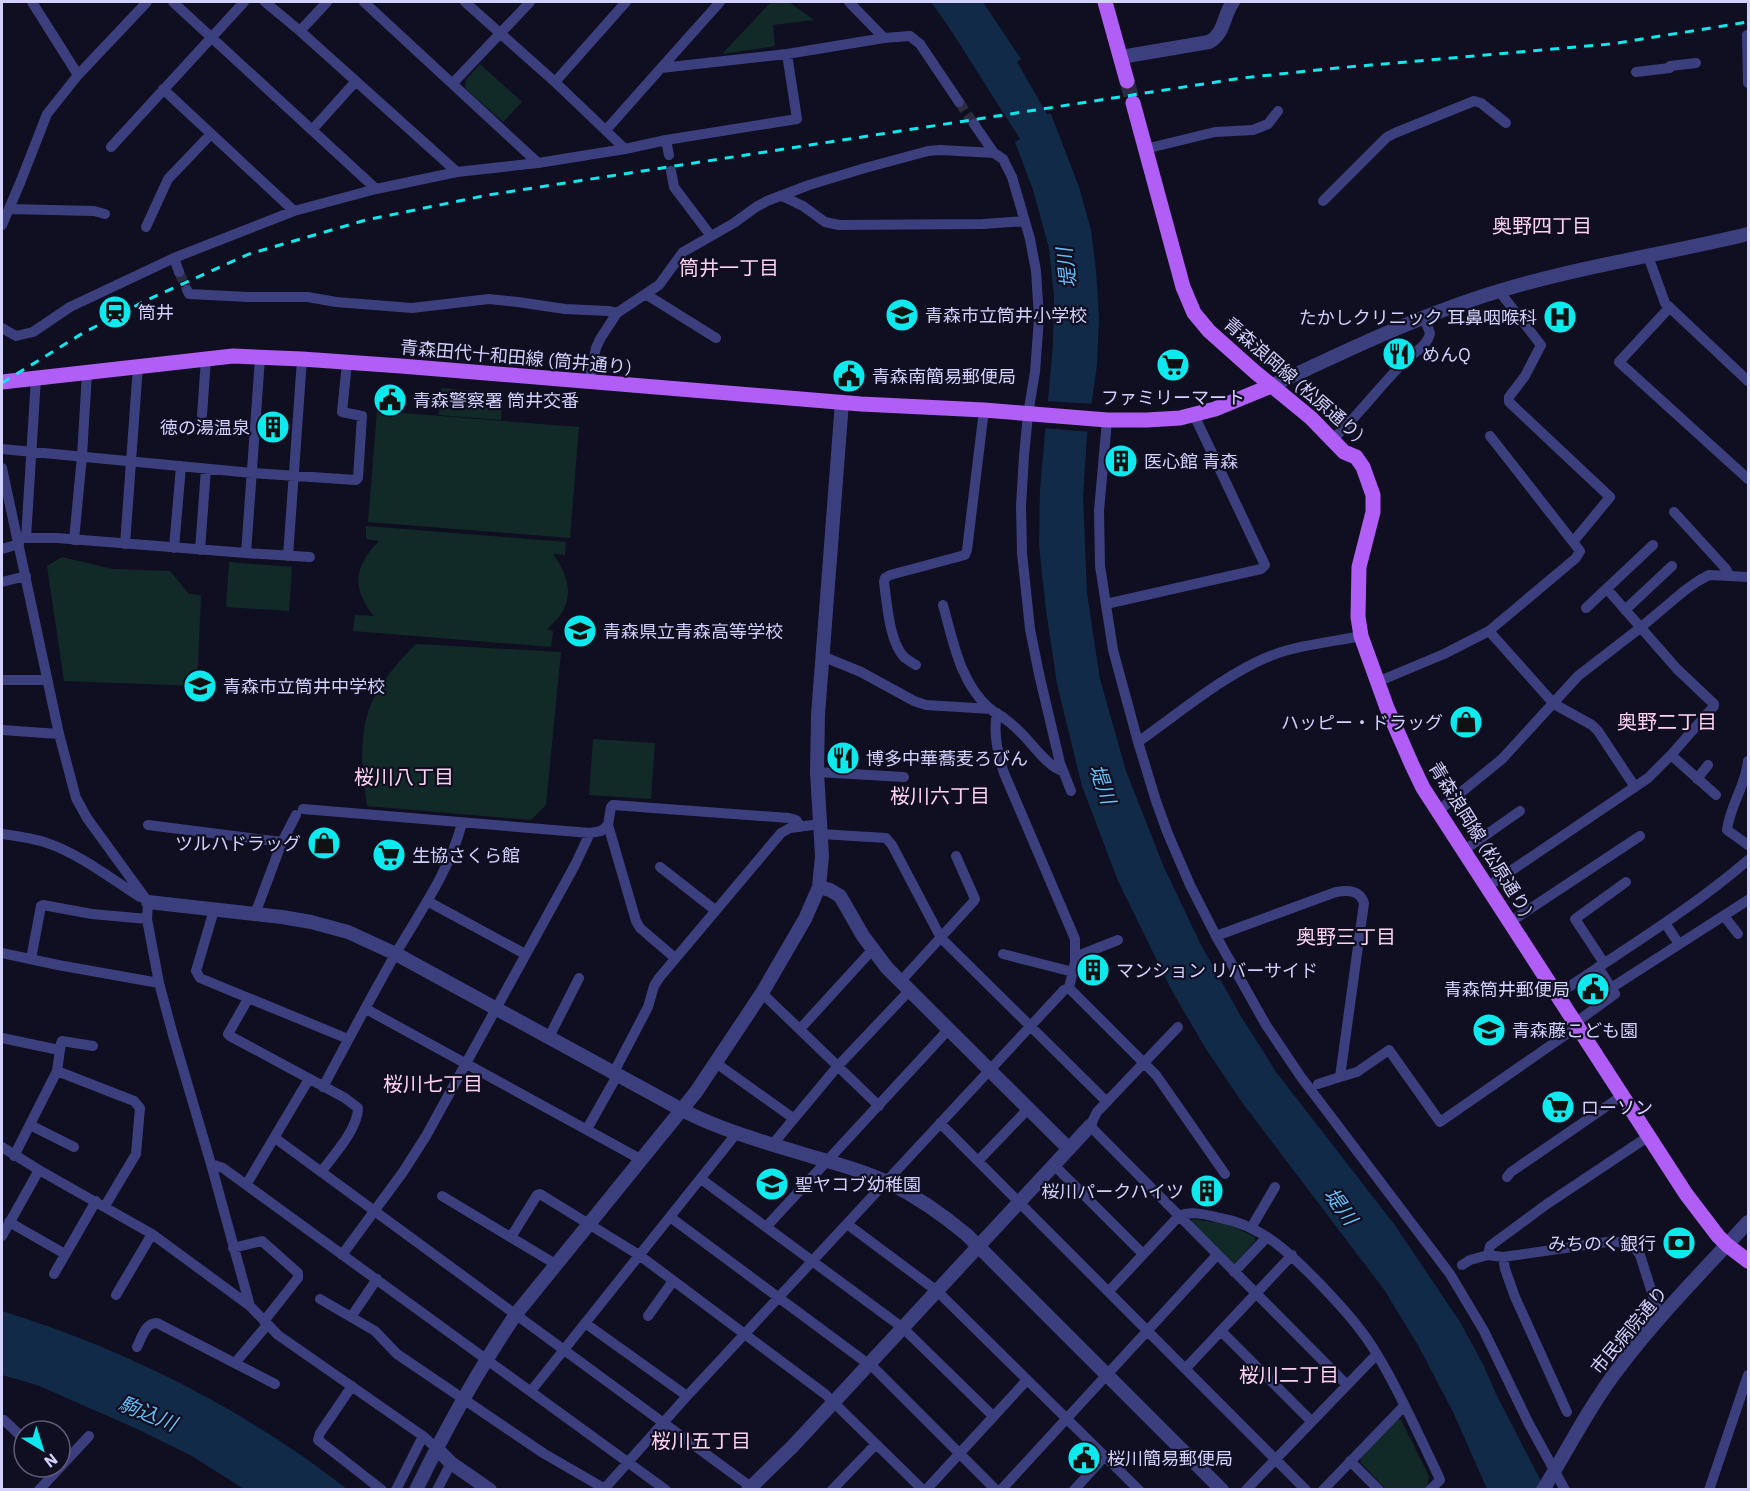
<svg xmlns="http://www.w3.org/2000/svg" width="1750" height="1491" viewBox="0 0 1750 1491" font-family="'IBM Plex Sans','Noto Sans JP',sans-serif">
  <rect width="100%" height="100%" fill="#100e21"/>
  <!-- green -->
  <path fill="#122a27" d="M 771,2 L 789,2 L 814,20 L 773,25 L 775,46 L 722,54 Z
    M 480,64 L 522,102 L 503,122 L 465,88 L 466,80 Z
    M 441,388 L 503,393 L 501,420 L 439,415 Z
    M 377,411 L 579,427 L 570,538 L 368,522 Z
    M 366,526 L 566,542 L 565,555 L 553,554 C 573,582 575,606 547,629 L 553,631 L 551,647 L 353,631 L 355,615 L 374,616 C 351,588 354,566 379,541 L 366,539 Z
    M 62,557 L 113,569 L 170,571 L 189,594 L 201,595 L 197,686 L 64,681 L 47,566 Z
    M 229,562 L 292,567 L 289,611 L 226,607 Z
    M 416,644 L 561,652 L 546,805 L 531,820 L 367,806 C 362,773 358,736 371,704 C 380,682 399,661 416,644 Z
    M 593,739 L 655,743 L 651,799 L 589,795 Z
    M 1193,1219 L 1230,1225 L 1255,1237 L 1255,1241 L 1235,1264 L 1232,1264 L 1191,1223 Z
    M 1397,1419 L 1401,1420 L 1429,1476 L 1427,1487 L 1424,1489 L 1386,1489 L 1361,1463 L 1360,1456 Z"/>
  <!-- water -->
  <path fill="#112a47" d="M 931,2 L 983,2 L 1021,59 L 1017,62 L 1047,114 L 1051,114 L 1079,187 L 1091,230 L 1096,270 L 1099,317 L 1097,365 L 1087,436 L 1083,496 L 1087,593 L 1100,679 L 1126,771 L 1163,865 L 1200,943 L 1239,1013 L 1276,1072 L 1394,1224 L 1460,1322 L 1483,1364 L 1496,1394 L 1545,1489 L 1487,1489 L 1453,1412 L 1419,1347 L 1385,1291 L 1244,1105 L 1206,1049 L 1172,991 L 1118,881 L 1082,786 L 1057,684 L 1046,610 L 1039,546 L 1040,489 L 1053,344 L 1054,297 L 1049,248 L 1033,190 L 1015,142 L 1020,139 L 950,29 Z
    M 2,1311 C 125,1349 245,1409 347,1489 L 244,1489 L 192,1456 L 135,1428 L 37,1385 L 2,1375 Z"/>
  <!-- pier -->
  <path fill="#100e21" d="M 1046,401 L 1095,404 L 1091,432 L 1043,428 Z"/>
  <g fill="none" stroke-linecap="round" stroke-linejoin="round">
    <!-- minor-tunnel -->
    <path stroke="#2d2b42" stroke-width="10" stroke-dasharray="10 5" stroke-linecap="butt" d="M 959,102 L 974,124
      M 179,272 L 187,290"/>
    <!-- primary-tunnel -->
    <path stroke="#2d2b42" stroke-width="15" stroke-dasharray="15 8" stroke-linecap="butt" d="M 1127,81 L 1133,103"/>
    <!-- minor -->
    <path stroke="#3c3f7d" stroke-width="10" d="M 32,2 L 78,75
      M 173,2 L 376,189
      M 265,2 L 300,31 L 457,172
      M 364,2 L 538,163
      M 465,2 L 555,82 L 625,149 L 666,140 L 797,119 L 787,54
      M 849,2 L 884,38
      M 300,31 L 327,2
      M 1747,35 L 1748,83
      M 1670,66 L 1696,63
      M 661,68 L 720,2
      M 1636,72 L 1670,68
      M 555,82 L 626,2
      M 453,83 L 530,2
      M 163,89 L 294,211
      M 974,124 L 994,153 L 1003,159 L 1012,177 L 1030,239 L 1036,271 L 1039,318 L 1035,372 L 1028,414 L 1024,456 L 1021,506 L 1022,553 L 1030,629 L 1039,674 L 1060,763 L 1071,791
      M 312,130 L 356,81
      M 606,130 L 661,68 L 787,54 L 884,38 L 910,36 L 920,44 L 959,102
      M 666,140 L 669,155
      M 111,147 L 244,2
      M 1145,149 L 1215,132 L 1253,130 L 1268,124 L 1278,111
      M 671,171 L 674,187 L 711,236
      M 782,196 L 803,206 L 825,222 L 839,225 L 983,224 L 1025,221
      M 1323,201 L 1387,137 L 1395,133 L 1474,101 L 1481,103 L 1506,123
      M 9,209 L 94,211 L 105,214
      M 2,225 L 20,183 L 47,114 L 78,75 L 147,2
      M 146,227 L 168,179 L 211,134
      M 1648,256 L 1665,303 L 1748,381
      M 174,258 L 179,272
      M 187,290 L 189,294 L 248,297 L 308,297 L 336,302 L 412,308 L 489,299 L 518,302 L 565,309 L 608,311 L 617,313
      M 647,295 L 716,338
      M 1669,308 L 1619,362 L 1748,479
      M 2,328 L 16,336 L 33,332 L 70,307 L 174,258 L 294,211 L 376,189 L 457,172 L 538,163 L 625,149
      M 589,382 L 596,348 L 600,339 L 617,313 L 659,285 L 683,252 L 734,223 L 756,207 L 767,201 L 809,185 L 865,168 L 928,151 L 941,150 L 994,153
      M 202,415 L 206,359
      M 1107,420 L 1099,511 L 1100,566 L 1113,650 L 1138,742 L 1156,801 L 1168,834 L 1190,885 L 1216,936 L 1266,1025 L 1301,1077 L 1450,1274 L 1484,1331 L 1529,1424 L 1565,1490
      M 1490,436 L 1573,542
      M 1333,439 C 1360,414 1382,383 1409,357 C 1417,351 1428,344 1430,333 L 1424,318
      M 2,449 L 252,473 L 356,480 L 358,478 L 362,416 L 342,412 L 347,363
      M 2,468 L 59,734 L 76,798 L 87,818 L 148,902 L 147,919 L 159,983 L 173,1035 L 211,1164 L 250,1306
      M 1674,512 L 1726,569 L 1729,575
      M 18,538 L 57,538 L 246,553 L 260,358
      M 26,538 L 36,378
      M 74,540 L 82,456 L 87,373
      M 125,544 L 138,366
      M 174,548 L 181,466
      M 2,549 L 19,544
      M 200,550 L 206,469
      M 246,553 L 310,557
      M 288,556 L 302,359
      M 2,582 L 26,576
      M 1106,604 L 1261,569 L 1265,565 L 1194,415
      M 943,605 C 953,641 960,683 990,709 C 995,713 1001,715 1005,719 C 1013,724 1019,731 1026,738 C 1034,747 1051,769 1063,771
      M 1586,608 L 1653,545
      M 1625,610 L 1672,566
      M 1489,631 L 1554,704 L 1592,725 L 1598,731 L 1635,787
      M 822,656 L 861,672 L 914,701 L 926,705 L 991,709
      M 916,665 C 912,663 908,660 904,657 C 889,641 887,603 884,582 L 885,578 L 890,575 L 965,555 L 967,550 L 984,410
      M 2,680 L 47,680
      M 1377,682 L 1444,654 L 1489,631 L 1576,558 L 1580,551 L 1573,542 L 1610,497 L 1509,402 L 1509,397 L 1525,376 L 1541,345 L 1499,291
      M 997,713 C 993,732 998,755 1004,773 L 1075,939 L 1075,962 L 1069,988
      M 2,730 L 59,734
      M 1138,742 C 1178,714 1225,674 1270,656 C 1299,645 1331,642 1361,636
      M 1671,755 L 1716,795
      M 1748,761 C 1746,785 1730,805 1727,830 L 1748,845
      M 817,772 L 904,777
      M 1697,779 L 1708,765
      M 303,809 L 590,833 L 601,831 L 608,825
      M 1438,811 L 1502,759 L 1578,676 L 1640,628 L 1684,591 L 1698,581 L 1709,575 L 1748,577
      M 148,825 L 282,842
      M 2,834 C 17,836 33,838 47,843 C 78,853 113,880 140,897
      M 821,834 L 886,838 L 892,845 L 941,938 L 1107,1102
      M 1463,851 L 1520,811
      M 660,867 L 715,910
      M 1487,887 L 1648,778 L 1671,755 L 1714,706 L 1714,704 L 1677,669 L 1607,589
      M 427,901 L 525,954
      M 214,910 L 196,971 L 200,978 L 348,1039
      M 255,914 L 282,842 L 296,815
      M 1724,916 L 1738,934
      M 1510,922 L 1640,836
      M 1665,923 L 1679,944
      M 1216,936 L 1336,892 C 1348,890 1360,890 1364,903 L 1340,1077 L 1357,1072 L 1389,1050 L 1440,1122 L 1577,1027
      M 2,953 L 58,965 L 159,983
      M 1003,954 L 1073,972
      M 1075,957 L 1118,940
      M 675,958 L 640,928 L 636,921 L 608,825 L 611,807 L 613,805 L 789,818 L 796,820 L 801,827
      M 31,959 L 41,906 L 43,905 L 92,914 L 147,919
      M 1604,963 L 1575,919 L 1626,882
      M 900,982 L 974,901 L 975,899 L 956,856
      M 1611,988 L 1748,900
      M 762,993 L 879,1106
      M 1557,995 C 1621,951 1689,911 1748,860
      M 248,999 L 228,1034 L 230,1036 L 345,1098 L 358,1108 C 358,1129 333,1156 321,1172
      M 366,1009 L 642,1160
      M 1575,1023 L 1615,994 L 1598,967
      M 1178,1027 L 1097,1112 L 1090,1126 L 1346,1384
      M 800,1029 L 873,949
      M 549,1037 L 579,978
      M 2,1038 L 59,1050
      M 716,1063 L 793,1118
      M 57,1071 L 134,1101 L 140,1108 L 136,1154 L 105,1206
      M 614,1072 L 648,1007 L 654,986 L 659,978 L 781,833 L 790,828 L 820,824
      M 1318,1084 L 1340,1077
      M 323,1087 C 347,1042 371,997 396,953 C 420,912 450,870 462,823
      M 940,1123 L 1306,1490
      M 30,1125 L 74,1147
      M 587,1129 L 618,1074
      M 275,1138 L 755,1490
      M 772,1145 L 837,1067 L 909,991
      M 2,1147 L 39,1170 L 152,1234 L 250,1306 L 278,1335 L 423,1436 L 436,1448
      M 14,1156 L 57,1071 L 61,1043 L 62,1041 L 93,1046
      M 978,1161 L 1028,1109
      M 211,1164 L 223,1168 L 666,1490
      M 1054,1165 L 1143,1254
      M 1507,1177 L 1511,1172 L 1623,1095
      M 701,1179 L 903,1328 L 993,1416
      M 246,1185 L 309,1079
      M 442,1196 L 557,1265
      M 670,1217 L 875,1369 L 996,1490
      M 9,1222 L 65,1254
      M 847,1224 L 937,1291 L 1139,1490
      M 766,1227 L 948,1030
      M 1251,1228 L 1275,1187
      M 2,1236 L 39,1170
      M 511,1237 L 537,1195 L 540,1194 L 639,1255 L 825,1394 L 923,1490
      M 233,1248 L 262,1241 L 298,1273 L 298,1278 L 264,1321
      M 342,1255 L 403,1172 L 426,1136 L 575,865 L 590,833
      M 1488,1255 L 1490,1246 L 1547,1204 L 1649,1136
      M 1503,1257 L 1505,1269 L 1515,1297 L 1567,1412
      M 1462,1265 L 1470,1260 L 1488,1255 L 1503,1257 L 1607,1242 C 1620,1241 1633,1243 1640,1255 L 1660,1318
      M 1234,1272 L 1267,1237
      M 54,1274 L 96,1201
      M 1109,1291 L 1179,1216 C 1191,1210 1207,1215 1220,1218 C 1262,1225 1292,1255 1321,1285 C 1342,1307 1363,1330 1378,1356 C 1401,1394 1419,1436 1438,1475 L 1440,1480 L 1430,1490
      M 116,1295 L 152,1234
      M 320,1299 L 375,1331 L 397,1354 L 543,1453 L 607,1490
      M 648,1316 L 673,1281
      M 351,1317 L 377,1279
      M 585,1323 L 687,1396
      M 1221,1331 L 1311,1421
      M 137,1347 C 142,1337 145,1323 157,1323 L 275,1384
      M 235,1363 L 267,1325
      M 1186,1368 L 1292,1255
      M 352,1386 L 320,1433 L 318,1440 L 382,1490
      M 531,1391 L 736,1134
      M 2,1421 L 4,1420 L 24,1439
      M 1350,1461 L 1379,1490
      M 605,1488 L 687,1396 L 1064,990 L 1069,988 L 1156,1075 L 1225,1174
      M 39,1490 L 89,1436
      M 396,1490 L 423,1436
      M 437,1490 L 451,1463
      M 832,1490 L 876,1444
      M 926,1490 L 1027,1380
      M 1001,1490 L 1217,1255
      M 1074,1490 L 1105,1456
      M 1246,1490 L 1377,1354
      M 1323,1490 L 1404,1406
      M 1709,1490 L 1748,1375"/>
    <!-- tertiary -->
    <path stroke="#3c3f7d" stroke-width="14" d="M 1121,57 L 1209,42 C 1225,34 1223,15 1233,2
      M 1271,386 C 1345,351 1420,315 1499,291 C 1581,266 1666,254 1748,234
      M 819,887 L 830,890 L 840,896 L 863,936 L 887,968 L 1069,1149
      M 148,902 L 282,917 L 311,922 L 348,932 L 396,954 L 682,1110 C 725,1132 771,1144 817,1158 C 840,1165 865,1171 887,1182 C 916,1196 942,1214 967,1235 L 1222,1490
      M 436,1448 L 451,1463 L 490,1490
      M 416,1490 C 446,1428 478,1370 516,1314 L 696,1092 L 762,993 L 805,919 L 819,887 L 822,856 L 817,772 L 818,715 L 842,402
      M 748,1490 L 793,1446 L 1090,1126
      M 1543,1490 C 1568,1449 1589,1407 1618,1369 C 1657,1317 1704,1270 1748,1222"/>
    <!-- primary -->
    <path stroke="#b05ef6" stroke-width="15" d="M 1105,2 L 1127,81
      M 1133,103 L 1183,287 L 1194,313 L 1209,331 L 1255,372 L 1311,418 L 1344,452 L 1356,457 L 1363,467 L 1373,495 L 1373,512 L 1359,567 L 1358,617 L 1361,636 L 1387,708 L 1412,765 L 1423,788 L 1686,1194 L 1718,1236 L 1727,1245 L 1748,1261
      M 2,382 L 233,356 L 302,359 L 401,366 L 861,404 L 984,410 L 1107,420 L 1147,420 L 1180,418 L 1215,409 L 1271,386"/>
    <!-- rail -->
    <path stroke="#0de9ec" stroke-width="3" stroke-dasharray="9 8" stroke-linecap="butt" d="M 2,383 L 83,333 L 149,299 L 249,254 L 366,220 L 488,195 L 1242,78 L 1337,68 L 1611,44 L 1748,22"/>
  </g>
  <!-- icons -->
  <defs>
    <symbol id="station-disc" viewBox="-11 -11 22 22"><circle r="9.5" fill="#0de9ec" stroke="#100e21"/><path d="M-3-6H3Q5-6 5-4V2Q5 4 3 4L4.5 6H3L1.5 4h-3L-3 6H-4.5L-3 4Q-5 4-5 2V-4Q-5-6-3-6ZM-3.5-4v3h7v-3ZM-3.5 1v1.5H-2V1ZM2 1v1.5H3.5V1Z" fill="#111"/></symbol>
    <symbol id="school-disc" viewBox="-11 -11 22 22"><circle r="9.5" fill="#0de9ec" stroke="#100e21"/><path d="M0-5L7-2L0 1L-7-2ZM-4 1L0 2.5L4 1V4Q0 6-4 4Z" fill="#111"/></symbol>
    <symbol id="hospital-disc" viewBox="-11 -11 22 22"><circle r="9.5" fill="#0de9ec" stroke="#100e21"/><path d="M-5-5h3v3.5h4V-5h3V5h-3V1.5h-4V5h-3Z" fill="#111"/></symbol>
    <symbol id="restaurant-disc" viewBox="-11 -11 22 22"><circle r="9.5" fill="#0de9ec" stroke="#100e21"/><path d="M-5-6h1v4h1v-4h1v4h1v-4h1v5L-1.5 .5V6h-2V.5L-5-1ZM5-6V6H3V1.5H1.5Q1.5-4 5-6Z" fill="#111"/></symbol>
    <symbol id="supermarket-disc" viewBox="-11 -11 22 22"><circle r="9.5" fill="#0de9ec" stroke="#100e21"/><path d="M-6-5.5h2.5l.6 2H6L4.5 2H-2.5L-4.4-4H-6ZM-1.5 3.2a1.3 1.3 0 1 0 .1 0ZM3 3.2a1.3 1.3 0 1 0 .1 0Z" fill="#111"/></symbol>
    <symbol id="civic-disc" viewBox="-11 -11 22 22"><circle r="9.5" fill="#0de9ec" stroke="#100e21"/><path d="M-.6-6.5H3V-4.5H.6V-3L4-1V1h2V6H-6V1h2V-1L-.6-3ZM-1.2 2.5V6h2.4V2.5Z" fill="#111"/></symbol>
    <symbol id="building-disc" viewBox="-11 -11 22 22"><circle r="9.5" fill="#0de9ec" stroke="#100e21"/><path d="M-4-6H4V6H1V3H-1V6H-4ZM-2.5-4.3h1.7v1.8h-1.7ZM.8-4.3h1.7v1.8H.8ZM-2.5-1h1.7V.8h-1.7ZM.8-1h1.7V.8H.8Z" fill="#111"/></symbol>
    <symbol id="shop-disc" viewBox="-11 -11 22 22"><circle r="9.5" fill="#0de9ec" stroke="#100e21"/><path d="M-5-2.5h2.3a2.7 3.5 0 0 1 5.4 0H5L5.5 6h-11ZM-1.5-2.5h3a1.5 2.3 0 0 0-3 0Z" fill="#111"/></symbol>
    <symbol id="bank-disc" viewBox="-11 -11 22 22"><circle r="9.5" fill="#0de9ec" stroke="#100e21"/><path d="M-6-4H6V4H-6ZM0-2.3a2.3 2.3 0 1 0 0 4.6a2.3 2.3 0 1 0 0-4.6Z" fill="#111"/></symbol>
  </defs>
  <g fill-rule="evenodd">
    <use href="#station-disc" x="96" y="293" width="38" height="38"/>
    <use href="#school-disc" x="883" y="296" width="38" height="38"/>
    <use href="#hospital-disc" x="1541" y="298" width="38" height="38"/>
    <use href="#restaurant-disc" x="1380" y="335" width="38" height="38"/>
    <use href="#supermarket-disc" x="1154" y="346" width="38" height="38"/>
    <use href="#civic-disc" x="830" y="357" width="38" height="38"/>
    <use href="#civic-disc" x="371" y="381" width="38" height="38"/>
    <use href="#building-disc" x="254" y="408" width="38" height="38"/>
    <use href="#building-disc" x="1102" y="442" width="38" height="38"/>
    <use href="#school-disc" x="561" y="612" width="38" height="38"/>
    <use href="#school-disc" x="181" y="667" width="38" height="38"/>
    <use href="#shop-disc" x="1447" y="703" width="38" height="38"/>
    <use href="#restaurant-disc" x="824" y="739" width="38" height="38"/>
    <use href="#shop-disc" x="305" y="824" width="38" height="38"/>
    <use href="#supermarket-disc" x="370" y="836" width="38" height="38"/>
    <use href="#building-disc" x="1074" y="951" width="38" height="38"/>
    <use href="#civic-disc" x="1574" y="970" width="38" height="38"/>
    <use href="#school-disc" x="1470" y="1011" width="38" height="38"/>
    <use href="#supermarket-disc" x="1539" y="1088" width="38" height="38"/>
    <use href="#school-disc" x="753" y="1165" width="38" height="38"/>
    <use href="#building-disc" x="1188" y="1172" width="38" height="38"/>
    <use href="#bank-disc" x="1660" y="1224" width="38" height="38"/>
    <use href="#civic-disc" x="1065" y="1439" width="38" height="38"/>
  </g>
  <g text-anchor="middle" dominant-baseline="central" stroke-width="4.5" stroke-linejoin="round" paint-order="stroke">
    <!-- poi labels -->
    <g font-size="18" fill="#d2d0fc" stroke="#100e21" text-anchor="start">
      <text x="138" y="312">筒井</text>
      <text x="925" y="315">青森市立筒井小学校</text>
      <text x="1537" y="317" text-anchor="end">たかしクリニック 耳鼻咽喉科</text>
      <text x="1422" y="354">めんQ</text>
      <text x="872" y="376">青森南簡易郵便局</text>
      <text x="1173" y="397" text-anchor="middle">ファミリーマート</text>
      <text x="413" y="400">青森警察署 筒井交番</text>
      <text x="250" y="427" text-anchor="end">徳の湯温泉</text>
      <text x="1144" y="461">医心館 青森</text>
      <text x="603" y="631">青森県立青森高等学校</text>
      <text x="223" y="686">青森市立筒井中学校</text>
      <text x="1443" y="722" text-anchor="end">ハッピー・ドラッグ</text>
      <text x="866" y="758">博多中華蕎麦ろびん</text>
      <text x="301" y="843" text-anchor="end">ツルハドラッグ</text>
      <text x="412" y="855">生協さくら館</text>
      <text x="1116" y="970">マンション リバーサイド</text>
      <text x="1570" y="989" text-anchor="end">青森筒井郵便局</text>
      <text x="1512" y="1030">青森藤こども園</text>
      <text x="1581" y="1107">ローソン</text>
      <text x="795" y="1184">聖ヤコブ幼稚園</text>
      <text x="1184" y="1191" text-anchor="end">桜川パークハイツ</text>
      <text x="1656" y="1243" text-anchor="end">みちのく銀行</text>
      <text x="1107" y="1458">桜川簡易郵便局</text>
    </g>
    <!-- street labels -->
    <g font-size="18" fill="#d2d0fc" stroke="#100e21">
      <text transform="translate(516 357) rotate(5)">青森田代十和田線 (筒井通り)</text>
      <text transform="translate(1294 379) rotate(41)">青森浪岡線 (松原通り)</text>
      <text transform="translate(1481 839) rotate(58)">青森浪岡線 (松原通り)</text>
      <text transform="translate(1629 1330) rotate(-50)">市民病院通り</text>
    </g>
    <!-- neighbourhood labels -->
    <g font-size="20" fill="#fdd2f1" stroke="#100e21">
      <text x="1542" y="225">奥野四丁目</text>
      <text x="729" y="267">筒井一丁目</text>
      <text x="1667" y="721">奥野二丁目</text>
      <text x="404" y="776">桜川八丁目</text>
      <text x="940" y="795">桜川六丁目</text>
      <text x="1346" y="936">奥野三丁目</text>
      <text x="433" y="1083">桜川七丁目</text>
      <text x="1289" y="1374">桜川二丁目</text>
      <text x="701" y="1440">桜川五丁目</text>
    </g>
    <!-- water labels -->
    <g font-size="20" font-style="italic" fill="#64bff7" stroke="#100e21">
      <text transform="translate(1066 268) rotate(-97)">堤川</text>
      <text transform="translate(1103 784) rotate(71)">堤川</text>
      <text transform="translate(1341 1206) rotate(54)">堤川</text>
      <text transform="translate(148 1413) rotate(22)">駒込川</text>
    </g>
  </g>
  <!-- border -->
  <rect width="1750" height="1491" fill="none" stroke="#d2d0fc" stroke-width="6"/>
  <!-- north arrow -->
  <g transform="translate(42 1449) rotate(142)"><circle r="28" fill="#100e21" stroke="#5e5c79" stroke-width="1.5"/>
  <path d="M0-4.5L10 22L0 15L-10 22Z" fill="#0de9ec"/>
  <text y="-9" font-size="16" font-weight="bold" text-anchor="middle" fill="#d2d0fc">N</text>
  </g>
</svg>
